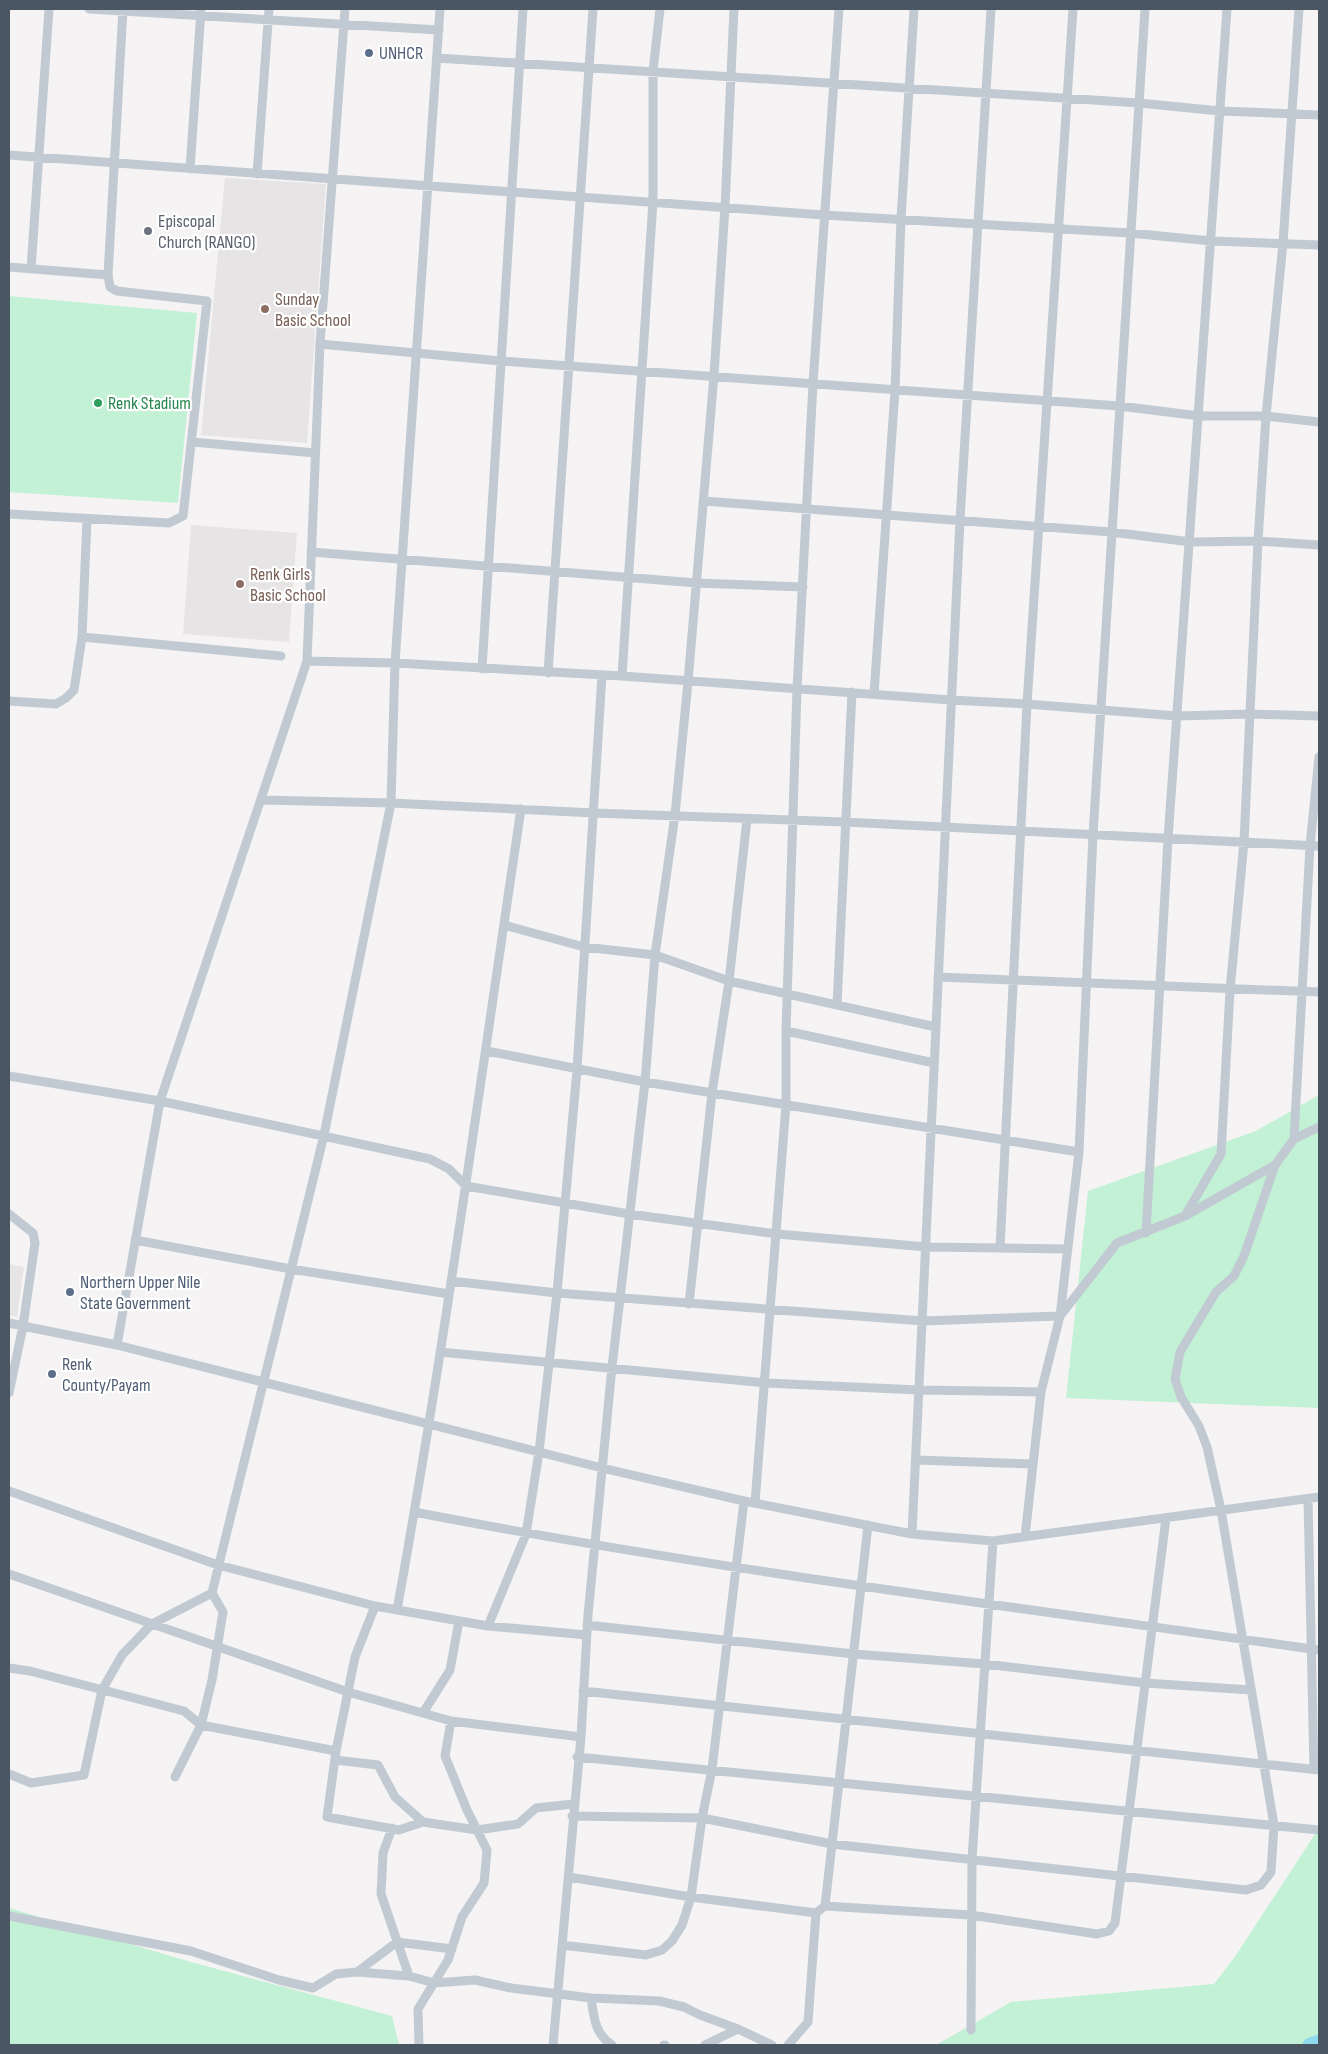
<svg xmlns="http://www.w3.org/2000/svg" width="1328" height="2054" viewBox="0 0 1328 2054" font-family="'Sofia Sans Condensed',sans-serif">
  <rect width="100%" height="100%" fill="#f5f3f3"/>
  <!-- education -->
  <path fill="#e6e4e5" d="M 225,178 L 326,184 L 307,443 L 201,435 Z
    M 191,525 L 297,533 L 289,642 L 183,634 Z
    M 9,1264 L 24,1267 L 17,1317 L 9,1315 Z"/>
  <!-- green -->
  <path fill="#c3f1d5" d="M 9,296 L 197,313 L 178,503 L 9,492 Z
    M 1319,1095 L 1319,1408 L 1066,1398 L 1088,1191 L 1256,1131 Z
    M 1319,1828 L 1319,2045 L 936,2045 L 1011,2002 L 1214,1984 L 1234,1958 Z
    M 9,1908 L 191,1962 L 392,2016 L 399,2045 L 9,2045 Z"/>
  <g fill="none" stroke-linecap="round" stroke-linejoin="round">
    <!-- river -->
    <path stroke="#90daee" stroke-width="15" d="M 1310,2045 L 1319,2042"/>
    <!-- minor -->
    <path stroke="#c1cad2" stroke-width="9" d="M 89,9 L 439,30
      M 437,58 L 1139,103 L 1220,111 L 1319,115
      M 9,155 L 824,215 L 1130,233 L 1211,241 L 1319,245
      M 190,169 L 201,10
      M 257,174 L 269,9
      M 9,267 L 108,275 L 123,9
      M 31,269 L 49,9
      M 320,344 L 501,361 L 1119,406 L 1200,416 L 1266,416 L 1319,422
      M 193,442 L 315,453
      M 703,501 L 1111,532 L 1191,542 L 1258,541 L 1319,545
      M 9,514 L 169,523 L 183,516 L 207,301 L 117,291 L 110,287 L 108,275
      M 311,552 L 697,583 L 803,587
      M 82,637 L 87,520
      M 307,661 L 395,663 L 622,676 L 951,700 L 1027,704 L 1177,716 L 1250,714 L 1319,716
      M 482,669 L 523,9
      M 548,673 L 593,9
      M 622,676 L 653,201 L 653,71 L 660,9
      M 874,694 L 895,390 L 901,218 L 914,9
      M 9,701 L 56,704 L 66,698 L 74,690 L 82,637 L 281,656
      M 261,800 L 391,803 L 594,813 L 845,822 L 1319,846
      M 504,925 L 584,947 L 655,955 L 729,981 L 936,1027
      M 938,977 L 1319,992
      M 837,1005 L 852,692
      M 786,1031 L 934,1063
      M 487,1051 L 645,1082 L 1079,1152
      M 9,1076 L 160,1101 L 430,1159 L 449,1169 L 466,1186 L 629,1214 L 777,1234 L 927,1247 L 1067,1249
      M 1294,1139 L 1319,1127
      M 9,1214 L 33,1233 L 35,1243 L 23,1326 L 9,1323
      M 1186,1214 L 1221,1154 L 1230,990 L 1244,842 L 1258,541 L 1266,416 L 1283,243 L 1299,9
      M 1146,1233 L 1168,839 L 1227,9
      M 135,1240 L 291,1269 L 449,1294
      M 1000,1248 L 1027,704 L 1073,9
      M 451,1281 L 557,1293 L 923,1321 L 1060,1316 L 1117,1243 L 1185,1216 L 1275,1165 L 1294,1139 L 1310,846 L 1319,757
      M 689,1304 L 712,1093 L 729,981 L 747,819
      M 117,1345 L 602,1468 L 744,1501 L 912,1534 L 993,1541 L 1319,1497
      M 440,1352 L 766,1383 L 919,1390 L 1041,1392
      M 9,1393 L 23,1326 L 117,1345 L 160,1101 L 307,661 L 320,344 L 345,9
      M 916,1460 L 1033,1464
      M 9,1491 L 218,1565 L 375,1606 L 488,1626 L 587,1635
      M 1308,1499 L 1314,1769
      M 755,1503 L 786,1104 L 786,1031 L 797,689 L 813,383 L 839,9
      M 414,1512 C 714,1570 1017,1607 1319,1650
      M 912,1534 L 960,520 L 991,9
      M 1025,1537 L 1041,1392 L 1060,1316 L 1079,1152 L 1093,834 L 1145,9
      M 9,1574 L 348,1692 L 451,1721 L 581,1737
      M 375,1606 L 355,1657 L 336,1751 L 327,1817 L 399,1830 L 423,1822 L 477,1830 L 518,1824 L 536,1808 L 573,1804
      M 397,1610 C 445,1344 481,1076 521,809
      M 587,1625 L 854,1654 L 985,1664 L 1145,1683 L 1251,1690
      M 488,1626 L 526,1534 L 539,1452 L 557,1293 L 577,1070 L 602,675
      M 9,1668 L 30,1671 L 184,1711 L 201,1725 L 336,1751
      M 583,1691 L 1319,1770
      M 423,1713 L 450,1670 L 459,1621
      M 577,1757 L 1319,1830
      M 335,1760 L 378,1765 L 395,1797 L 423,1822
      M 9,1774 L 31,1783 L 84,1775 L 102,1690 L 122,1655 L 152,1624 L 212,1593 L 324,1135 L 391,803 L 395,663 L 440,9
      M 175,1777 L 201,1725 L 212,1680 L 223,1612 L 212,1593
      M 572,1816 L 702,1818 L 832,1844 L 1246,1890 L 1261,1885 L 1271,1872 L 1274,1825 L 1221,1510 L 1207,1447 L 1199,1426 L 1181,1397 L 1175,1379 L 1180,1352 L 1216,1292 L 1234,1276 L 1244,1256 L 1275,1165
      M 392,1828 L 383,1853 L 381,1894 L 409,1976
      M 569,1877 L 691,1897 L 816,1913
      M 825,1906 L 971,1915 L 1097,1934 L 1109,1931 L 1115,1923 L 1166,1518
      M 9,1916 L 191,1951 L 279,1980 L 313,1988 L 336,1974 L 357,1972 L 397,1942 L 452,1949
      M 562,1945 L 646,1955 L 662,1950 L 672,1941 L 682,1925 L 691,1897 L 702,1818 L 712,1769 L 744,1501
      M 357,1972 L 409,1976 L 434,1983 L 475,1980 L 511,1988 L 591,1998 L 659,2001 L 684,2007 L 700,2015 L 738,2029
      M 591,1998 C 594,2018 595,2034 612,2045
      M 971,2030 L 972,1859 L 993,1541
      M 419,2045 L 418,2009 L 448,1960 L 462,1917 L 484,1883 L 487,1850 L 467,1810 L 445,1756 L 451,1721
      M 553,2045 L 581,1737 L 588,1615 L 612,1367 L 645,1082 L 655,955 L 675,815 L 688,682 L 714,375 L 725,207 L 734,9
      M 664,2045 L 665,2045
      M 705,2045 L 738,2029 L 772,2045
      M 788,2045 L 808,2022 L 816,1913 L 825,1906 L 868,1525"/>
  </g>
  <!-- markers -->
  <g fill="#5c6f8a" stroke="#fff" stroke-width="2">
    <circle cx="369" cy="53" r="5"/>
    <circle cx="70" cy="1292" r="5"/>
    <circle cx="52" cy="1374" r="5"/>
  </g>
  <circle fill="#6b7280" stroke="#fff" stroke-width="2" cx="148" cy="231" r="5"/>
  <g fill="#8d6e63" stroke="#fff" stroke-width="2">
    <circle cx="265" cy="309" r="5"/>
    <circle cx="240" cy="584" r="5"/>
  </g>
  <circle fill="#2e9e5b" stroke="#fff" stroke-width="2" cx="98" cy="403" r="5"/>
  <g text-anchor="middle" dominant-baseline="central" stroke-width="4.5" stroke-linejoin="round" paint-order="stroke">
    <!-- service labels -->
    <g font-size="18" fill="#4e5e75" stroke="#fff" text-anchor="start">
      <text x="379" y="53">UNHCR</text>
      <text x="80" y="1282">Northern Upper Nile<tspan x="80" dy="21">State Government</tspan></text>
      <text x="62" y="1364">Renk<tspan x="62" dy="21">County/Payam</tspan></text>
    </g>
    <!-- worship labels -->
    <g font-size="18" fill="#5b616d" stroke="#fff" text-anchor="start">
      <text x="158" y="221">Episcopal<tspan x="158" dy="21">Church (RANGO)</tspan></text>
    </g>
    <!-- education labels -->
    <g font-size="18" fill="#785e54" stroke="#fff" text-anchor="start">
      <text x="275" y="299">Sunday<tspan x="275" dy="21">Basic School</tspan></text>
      <text x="250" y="574">Renk Girls<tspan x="250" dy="21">Basic School</tspan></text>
    </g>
    <!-- leisure labels -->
    <g font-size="18" fill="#27864d" stroke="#fff" text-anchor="start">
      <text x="108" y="403">Renk Stadium</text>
    </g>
  </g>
  <!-- border -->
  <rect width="1328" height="2054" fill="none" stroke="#4a5661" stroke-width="20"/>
</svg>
